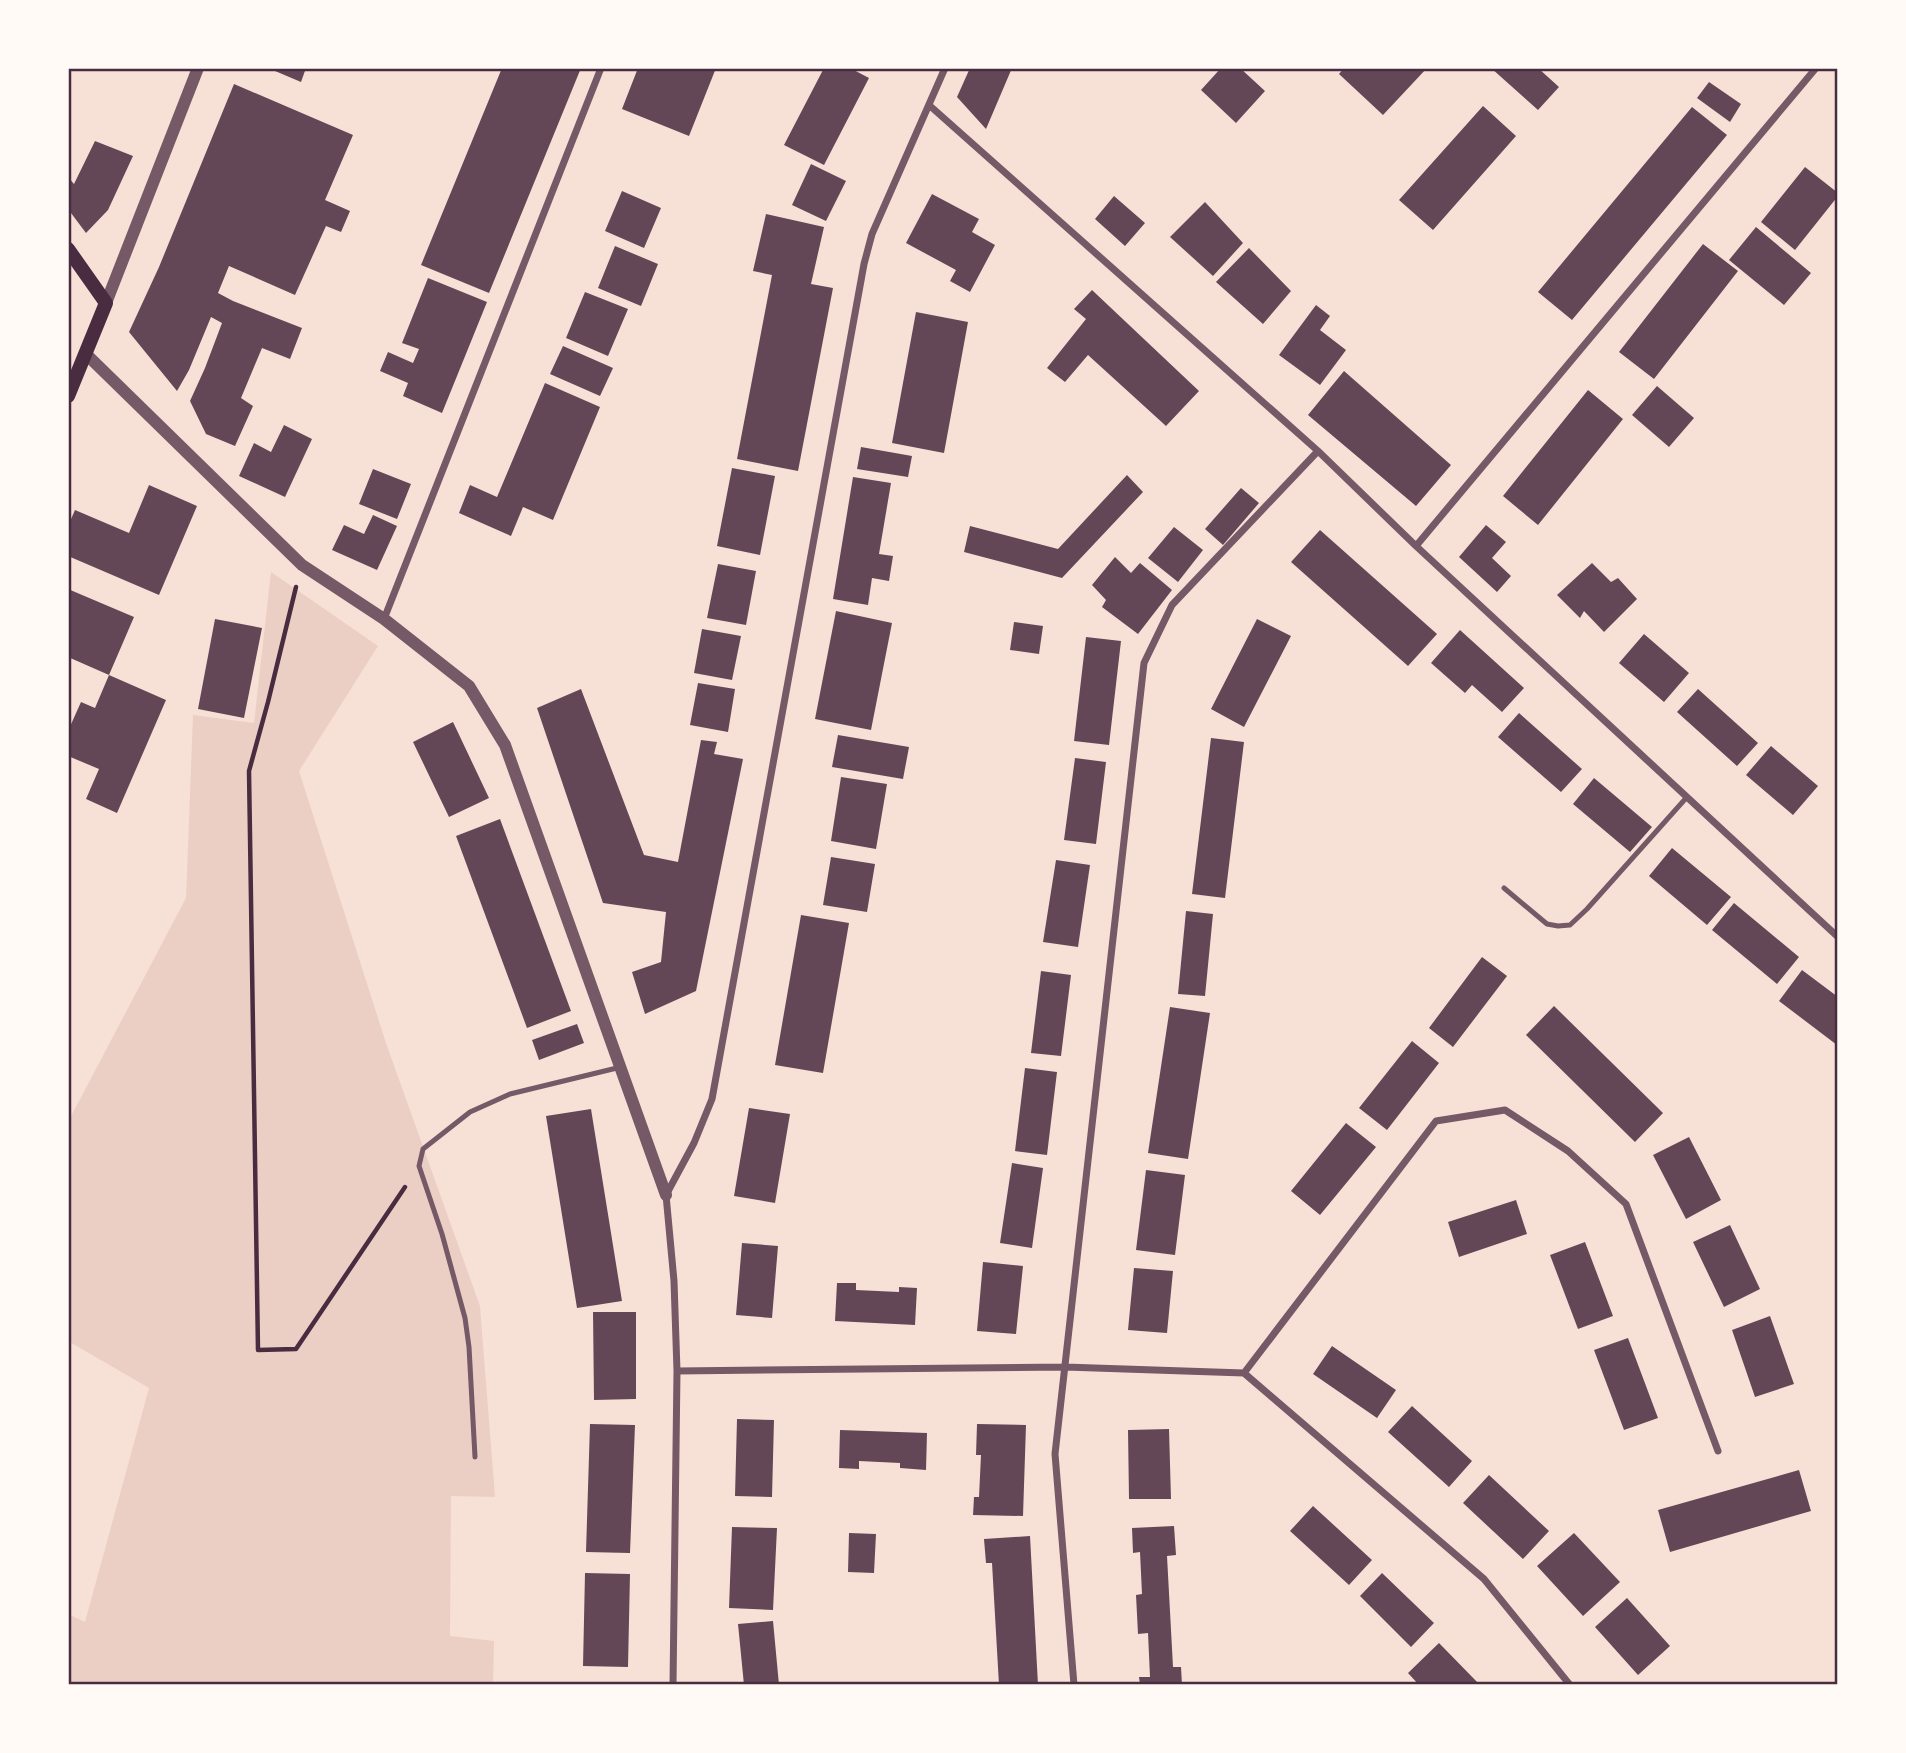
<svg xmlns="http://www.w3.org/2000/svg" width="1906" height="1753" viewBox="0 0 1906 1753" font-family="Arial,sans-serif">
  <rect width="100%" height="100%" fill="#f7e1d7"/>
  <!-- green -->
  <path fill="#ebcfc5" d="M 271,572 L 378,646 L 299,771 L 386,1043 L 480,1306 L 495,1497 L 451,1496 L 450,1636 L 494,1641 L 493,1685 L 68,1685 L 68,1614 L 85,1622 L 149,1388 L 68,1341 L 68,1122 L 186,898 L 193,715 L 254,723 Z"/>
  <!-- building -->
  <path fill="#644757" d="M 268,68 L 306,68 L 301,82 Z
    M 502,68 L 581,68 L 489,293 L 421,265 Z
    M 638,68 L 716,68 L 689,136 L 622,109 Z
    M 824,68 L 850,68 L 869,78 L 824,165 L 784,145 Z
    M 970,68 L 1012,68 L 986,129 L 957,97 Z
    M 1221,68 L 1240,68 L 1265,91 L 1236,123 L 1201,90 Z
    M 1344,68 L 1427,68 L 1383,115 L 1339,74 Z
    M 1491,68 L 1538,68 L 1559,87 L 1538,110 Z
    M 1709,82 L 1741,104 L 1730,122 L 1697,98 Z
    M 234,84 L 353,135 L 325,200 L 350,211 L 341,232 L 326,226 L 295,295 L 229,266 L 218,293 L 233,301 L 302,328 L 290,359 L 262,348 L 241,398 L 253,406 L 235,446 L 206,434 L 190,401 L 205,368 L 222,323 L 211,317 L 189,370 L 177,391 L 129,332 L 159,267 Z
    M 1483,106 L 1516,136 L 1433,230 L 1399,200 Z
    M 1692,107 L 1727,135 L 1572,320 L 1538,292 Z
    M 95,141 L 133,156 L 108,210 L 86,233 L 68,209 L 68,177 L 74,184 Z
    M 811,164 L 846,181 L 826,221 L 792,205 Z
    M 1805,167 L 1838,193 L 1838,196 L 1795,250 L 1761,222 Z
    M 622,191 L 661,208 L 644,248 L 605,231 Z
    M 932,194 L 979,219 L 972,232 L 995,245 L 970,292 L 950,281 L 956,270 L 906,243 Z
    M 1114,196 L 1145,223 L 1125,246 L 1095,219 Z
    M 1205,202 L 1243,243 L 1213,276 L 1170,237 Z
    M 766,214 L 824,227 L 811,284 L 833,288 L 798,471 L 737,459 L 772,275 L 753,271 Z
    M 1756,227 L 1811,273 L 1784,305 L 1729,260 Z
    M 1703,244 L 1738,271 L 1654,379 L 1619,352 Z
    M 615,246 L 658,264 L 641,306 L 598,288 Z
    M 1249,248 L 1291,291 L 1263,324 L 1216,282 Z
    M 428,278 L 487,302 L 442,413 L 403,396 L 408,383 L 380,371 L 388,352 L 413,363 L 419,349 L 402,343 Z
    M 1092,290 L 1199,391 L 1166,426 L 1088,355 L 1065,382 L 1047,368 L 1086,319 L 1074,309 Z
    M 585,292 L 628,309 L 608,356 L 566,338 Z
    M 1316,305 L 1330,316 L 1320,330 L 1346,350 L 1320,385 L 1279,355 Z
    M 916,312 L 968,322 L 944,453 L 892,443 Z
    M 563,346 L 613,368 L 600,396 L 550,374 Z
    M 1344,371 L 1451,465 L 1416,506 L 1308,415 Z
    M 545,383 L 600,407 L 553,520 L 523,507 L 511,536 L 459,513 L 470,485 L 497,497 Z
    M 1657,386 L 1694,418 L 1669,447 L 1632,415 Z
    M 1588,390 L 1623,419 L 1538,525 L 1503,496 Z
    M 284,425 L 312,439 L 285,497 L 239,476 L 254,443 L 271,452 Z
    M 861,447 L 912,456 L 908,477 L 857,469 Z
    M 732,468 L 775,476 L 760,555 L 717,546 Z
    M 373,469 L 411,484 L 397,519 L 359,504 Z
    M 1127,475 L 1143,492 L 1062,578 L 964,552 L 970,526 L 1058,549 Z
    M 853,477 L 891,483 L 879,554 L 893,556 L 889,581 L 872,578 L 868,605 L 833,599 Z
    M 149,485 L 197,506 L 159,595 L 68,556 L 68,526 L 75,510 L 129,533 Z
    M 1241,488 L 1259,503 L 1223,545 L 1205,529 Z
    M 373,515 L 397,526 L 377,570 L 332,550 L 344,525 L 364,534 Z
    M 1486,525 L 1506,542 L 1492,558 L 1511,576 L 1497,592 L 1459,557 Z
    M 1174,527 L 1203,550 L 1178,582 L 1148,558 Z
    M 1320,530 L 1437,634 L 1408,666 L 1291,562 Z
    M 1115,557 L 1131,573 L 1140,563 L 1172,590 L 1138,634 L 1102,607 L 1106,600 L 1092,585 Z
    M 1592,563 L 1611,582 L 1618,578 L 1637,599 L 1604,632 L 1584,611 L 1580,618 L 1557,595 Z
    M 718,564 L 756,571 L 746,625 L 707,618 Z
    M 68,589 L 134,617 L 109,675 L 166,700 L 117,813 L 86,799 L 99,769 L 68,756 L 68,731 L 81,702 L 95,708 L 109,675 L 68,657 Z
    M 836,611 L 892,623 L 871,730 L 815,719 Z
    M 215,619 L 262,628 L 244,718 L 198,709 Z
    M 1257,619 L 1291,636 L 1244,727 L 1211,709 Z
    M 1014,622 L 1043,626 L 1039,654 L 1010,650 Z
    M 702,629 L 741,636 L 732,680 L 694,673 Z
    M 1460,630 L 1524,688 L 1502,712 L 1472,685 L 1465,693 L 1431,663 Z
    M 1644,634 L 1689,673 L 1664,702 L 1619,663 Z
    M 1086,637 L 1121,641 L 1109,745 L 1074,741 Z
    M 698,683 L 735,689 L 728,732 L 690,725 Z
    M 581,689 L 644,855 L 678,862 L 701,740 L 717,742 L 714,754 L 743,759 L 696,991 L 645,1014 L 632,972 L 661,962 L 666,912 L 603,903 L 537,708 Z
    M 1698,689 L 1758,743 L 1737,766 L 1677,712 Z
    M 1519,713 L 1582,769 L 1561,792 L 1498,737 Z
    M 453,722 L 489,798 L 449,817 L 413,742 Z
    M 838,735 L 909,747 L 903,779 L 832,767 Z
    M 1211,738 L 1244,742 L 1225,898 L 1192,894 Z
    M 1771,746 L 1818,786 L 1793,815 L 1746,775 Z
    M 1075,758 L 1106,762 L 1096,844 L 1064,840 Z
    M 841,777 L 887,784 L 876,849 L 831,841 Z
    M 1594,778 L 1652,827 L 1630,852 L 1573,804 Z
    M 500,819 L 571,1011 L 527,1028 L 456,836 Z
    M 1672,848 L 1731,897 L 1707,925 L 1649,876 Z
    M 831,857 L 875,864 L 867,912 L 823,905 Z
    M 1056,860 L 1090,865 L 1078,947 L 1043,942 Z
    M 1734,903 L 1799,957 L 1777,984 L 1712,930 Z
    M 1186,911 L 1213,914 L 1205,996 L 1178,994 Z
    M 801,915 L 849,923 L 823,1073 L 775,1065 Z
    M 1482,957 L 1507,976 L 1453,1047 L 1429,1028 Z
    M 1802,970 L 1838,997 L 1837,1045 L 1779,1001 Z
    M 1041,971 L 1071,975 L 1061,1056 L 1031,1053 Z
    M 1554,1006 L 1663,1113 L 1635,1142 L 1526,1035 Z
    M 1170,1007 L 1210,1013 L 1188,1159 L 1148,1153 Z
    M 577,1024 L 584,1043 L 539,1060 L 532,1040 Z
    M 1412,1041 L 1439,1063 L 1387,1130 L 1359,1108 Z
    M 1025,1068 L 1057,1072 L 1047,1155 L 1015,1151 Z
    M 749,1108 L 790,1114 L 775,1203 L 734,1196 Z
    M 591,1109 L 622,1301 L 577,1308 L 546,1116 Z
    M 1346,1123 L 1376,1147 L 1320,1215 L 1291,1191 Z
    M 1689,1137 L 1721,1200 L 1686,1219 L 1653,1155 Z
    M 1012,1163 L 1043,1168 L 1032,1248 L 1000,1243 Z
    M 1146,1170 L 1185,1175 L 1175,1255 L 1136,1250 Z
    M 1516,1200 L 1527,1234 L 1459,1257 L 1448,1222 Z
    M 1730,1225 L 1760,1289 L 1724,1307 L 1693,1242 Z
    M 1585,1242 L 1613,1316 L 1578,1329 L 1550,1255 Z
    M 742,1243 L 778,1246 L 772,1318 L 736,1315 Z
    M 983,1262 L 1023,1266 L 1016,1334 L 977,1331 Z
    M 1134,1268 L 1173,1271 L 1167,1333 L 1128,1330 Z
    M 837,1283 L 856,1283 L 856,1290 L 899,1292 L 899,1287 L 917,1288 L 915,1325 L 835,1321 Z
    M 593,1312 L 636,1312 L 636,1399 L 594,1400 Z
    M 1770,1316 L 1794,1384 L 1755,1397 L 1732,1330 Z
    M 1628,1338 L 1658,1418 L 1624,1430 L 1594,1350 Z
    M 1332,1346 L 1396,1390 L 1377,1418 L 1313,1374 Z
    M 1412,1406 L 1472,1461 L 1449,1487 L 1388,1432 Z
    M 737,1419 L 774,1420 L 772,1497 L 735,1496 Z
    M 590,1424 L 635,1425 L 630,1553 L 586,1552 Z
    M 977,1424 L 1026,1425 L 1023,1516 L 973,1515 L 974,1497 L 979,1497 L 981,1455 L 976,1455 Z
    M 1169,1429 L 1171,1499 L 1129,1499 L 1128,1430 Z
    M 840,1430 L 927,1433 L 926,1470 L 900,1468 L 900,1463 L 859,1461 L 859,1469 L 839,1468 Z
    M 1799,1470 L 1811,1511 L 1670,1552 L 1658,1510 Z
    M 1489,1475 L 1549,1531 L 1523,1559 L 1463,1503 Z
    M 1313,1506 L 1372,1560 L 1349,1585 L 1290,1531 Z
    M 1174,1526 L 1176,1555 L 1167,1556 L 1173,1667 L 1181,1667 L 1182,1685 L 1140,1685 L 1139,1677 L 1150,1677 L 1148,1633 L 1138,1634 L 1136,1595 L 1142,1594 L 1140,1552 L 1133,1553 L 1132,1528 Z
    M 732,1527 L 777,1528 L 773,1610 L 729,1608 Z
    M 849,1533 L 876,1534 L 874,1573 L 848,1572 Z
    M 1574,1533 L 1620,1582 L 1583,1616 L 1537,1566 Z
    M 1030,1536 L 1038,1685 L 999,1685 L 992,1563 L 986,1563 L 984,1539 Z
    M 585,1573 L 630,1574 L 628,1667 L 583,1666 Z
    M 1382,1573 L 1434,1623 L 1411,1647 L 1360,1596 Z
    M 1627,1598 L 1670,1646 L 1638,1675 L 1595,1627 Z
    M 773,1621 L 779,1685 L 744,1685 L 738,1624 Z
    M 1439,1643 L 1480,1685 L 1419,1685 L 1408,1673 Z"/>
  <g fill="none" stroke-linecap="round" stroke-linejoin="round">
    <!-- path -->
    <path stroke="#4a2c40" stroke-width="4.5" d="M 296,587 L 268,702 L 249,771 L 258,1350 L 296,1349 L 405,1187"/>
    <!-- service -->
    <path stroke="#755966" stroke-width="5" d="M 1504,888 L 1547,924 L 1558,926 L 1570,925 L 1587,909 L 1687,797
      M 475,1457 L 469,1347 L 465,1318 L 442,1234 L 419,1166 L 423,1149 L 470,1112 L 510,1094 L 621,1067"/>
    <!-- minor -->
    <path stroke="#755966" stroke-width="7" d="M 929,105 L 1318,451 L 1416,546 L 1838,937
      M 1416,546 L 1816,68
      M 384,619 L 601,68
      M 677,1371 L 1065,1367 L 1244,1373 L 1484,1579 L 1570,1685
      M 1244,1373 L 1436,1121 L 1505,1110 L 1568,1151 L 1626,1204 L 1718,1451
      M 673,1685 L 677,1371 L 674,1281 L 666,1195 L 694,1143 L 712,1099 L 864,264 L 872,234 L 945,68
      M 1074,1685 L 1055,1454 L 1144,663 L 1172,605 L 1318,451"/>
    <!-- tertiary -->
    <path stroke="#755966" stroke-width="12" d="M 106,303 L 198,68
      M 86,354 L 302,565 L 384,619 L 469,686 L 505,745 L 666,1195"/>
    <!-- secondary -->
    <path stroke="#4a2c40" stroke-width="14" d="M 68,249 L 106,303 L 68,396"/>
  </g>
  <!-- border -->
  <rect width="1906" height="1753" fill="none" stroke="#fffaf5" stroke-width="140"/>
  <rect x="70" y="70" width="1766" height="1613" fill="none" stroke="#4a2c40" stroke-width="2.5"/>
</svg>
